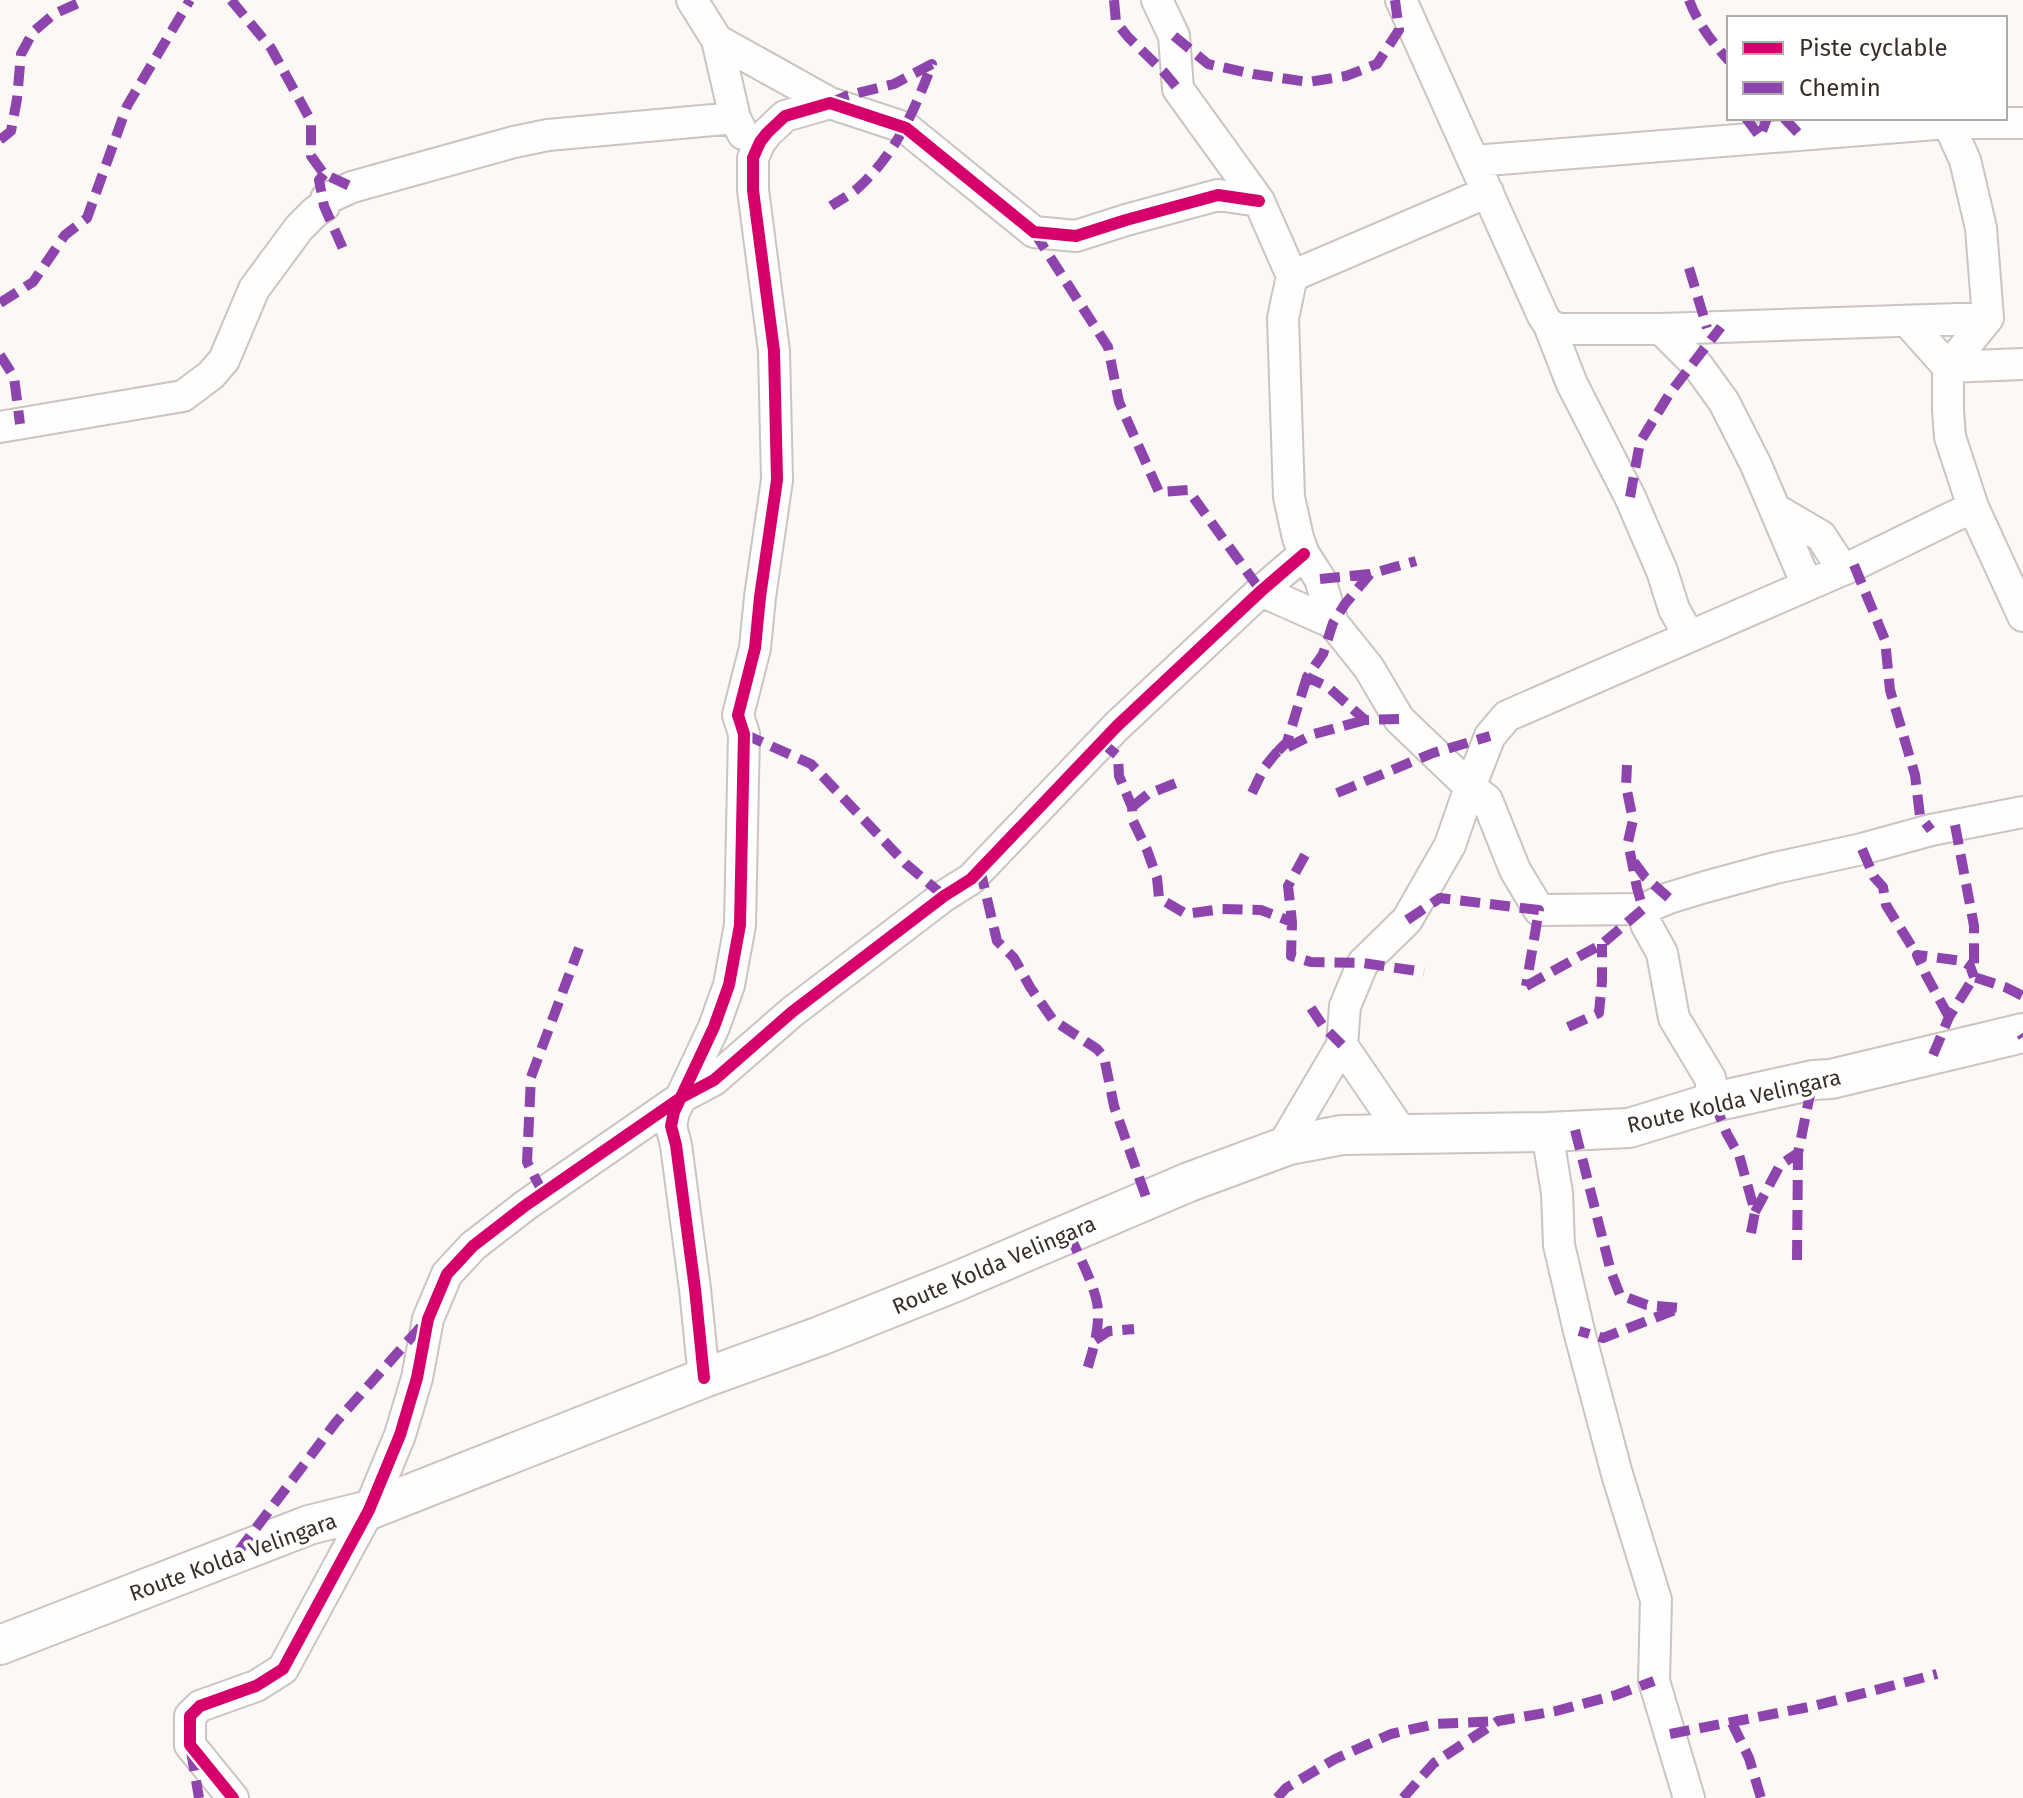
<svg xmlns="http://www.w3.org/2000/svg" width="2023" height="1798" viewBox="0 0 2023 1798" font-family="'Fira Sans',sans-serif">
  <rect width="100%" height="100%" fill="#fbf8f6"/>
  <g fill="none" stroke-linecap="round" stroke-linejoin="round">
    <defs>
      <path id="minor" d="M 692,0 L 717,40 L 735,118 L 743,134
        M 1157,0 L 1174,36 L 1178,89 L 1259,201 L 1292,276 L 1488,192
        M 1401,0 L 1543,316 L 1549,325 L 1560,329 L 1661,329 L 1698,366 L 1724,402 L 1756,465 L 1807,585
        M 717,40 L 830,103
        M 1948,123 L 1965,160 L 1981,228 L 1988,318 L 1948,367 L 1948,410 L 1950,437 L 1973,507 L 2023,616
        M 1474,161 L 1948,123 L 2023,123
        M 1292,276 L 1283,318 L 1289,497 L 1298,538 L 1304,554 L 1320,579 L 1333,623 L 1369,668 L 1399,719 L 1470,787 L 1450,845 L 1407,920 L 1363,963 L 1345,1006 L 1342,1045 L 1402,1133
        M 1907,321 L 1948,367 L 2023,364
        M 1549,325 L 1572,384 L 1630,497 L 1662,571 L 1674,609 L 1689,636
        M 1661,329 L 1988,318
        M 0,427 L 183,396 L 211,375 L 224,360 L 254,289 L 299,228 L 315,212 L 324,206 L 326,199 L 352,187 L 514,142 L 548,135 L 735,118
        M 1973,507 L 1854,565 L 1507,716 L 1490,736 L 1470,787 L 1487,800 L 1515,870 L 1539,910 L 1643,909 L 1669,898 L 1705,887 L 1775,868 L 1862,849 L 1931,830 L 2023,812
        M 1775,509 L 1821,536 L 1843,570
        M 1261,591 L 1333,623
        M 1643,909 L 1646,924 L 1662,953 L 1674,1018 L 1710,1078 L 1714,1102
        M 1547,1132 L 1557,1193 L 1559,1245 L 1579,1331 L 1617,1474 L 1656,1600 L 1654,1681 L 1689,1798
        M 1282,1147 L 1342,1045
        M 704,1378 L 695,1289 L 676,1145 L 671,1126 L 674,1112 L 714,1027 L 729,985 L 740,925 L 744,734 L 738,715 L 755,648 L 760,597 L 777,480 L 774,351 L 753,190 L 753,158 L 760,142 L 767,133 L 785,116 L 830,103 L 906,128 L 1034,232 L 1076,236 L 1126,220 L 1218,195 L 1259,201
        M 233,1798 L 190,1745 L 190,1716 L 200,1706 L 256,1686 L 283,1669 L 369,1510 L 400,1435 L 417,1378 L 428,1319 L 447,1274 L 473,1246 L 526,1205 L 682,1097 L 714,1080 L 792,1012 L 944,896 L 971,879 L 1117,726 L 1261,591 L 1304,554"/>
      <path id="major" d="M 0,1645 L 309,1525 L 369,1510 L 704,1378 L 820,1336 L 955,1282 L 1189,1182 L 1289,1145 L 1342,1135 L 1547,1132 L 1629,1128 L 1714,1102 L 1813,1080 L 1831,1079 L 2023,1033"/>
    </defs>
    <!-- minor casing -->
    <use href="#minor" stroke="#cbc4c0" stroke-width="34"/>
    <!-- major casing -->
    <use href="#major" stroke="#cbc4c0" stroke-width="42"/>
    <!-- minor -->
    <use href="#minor" stroke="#fefefe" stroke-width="30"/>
    <!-- major -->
    <use href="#major" stroke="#fefefe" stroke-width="38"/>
    <!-- quiet -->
    <path stroke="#8e44ad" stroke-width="10" stroke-dasharray="20 10" stroke-linecap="butt" d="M 231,0 L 271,48 L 311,121 L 311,156 L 324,174 L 352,187
      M 1114,0 L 1116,22 L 1128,37 L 1163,71 L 1178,89
      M 1689,0 C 1698,24 1712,42 1729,61
      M 1174,36 L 1208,64 L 1253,74 L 1308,82 L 1346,76 L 1377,64 L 1399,30 L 1395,0
      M 830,103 L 846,96 L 894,84 L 932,64 C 914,112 896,153 858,188 C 850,195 840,200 831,206
      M 1746,118 L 1760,137 L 1767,118
      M 1784,118 L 1799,134
      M 0,140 L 11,131 L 17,99 L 21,54 L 33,32 L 54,14 L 85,0
      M 324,174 L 319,180 L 324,206 L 344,251
      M 1034,232 L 1108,347 L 1119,402 L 1159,492 L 1188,490 L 1261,591
      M 1689,268 L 1707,328
      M 0,303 L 33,282 L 65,235 L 87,218 L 127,106 L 190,0
      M 0,355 L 14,377 L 20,424
      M 1630,497 L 1640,442 L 1670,393 L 1721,327
      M 1854,565 L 1885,640 L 1890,690 L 1915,775 L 1920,816 L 1931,830
      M 1320,579 L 1370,574
      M 1399,719 L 1365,720 L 1328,687 L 1307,677 L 1323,654 L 1333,623 L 1345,604 L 1370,574 L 1416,561
      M 744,734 L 811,764 L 906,864 L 944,896
      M 1101,742 L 1118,756 L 1119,776 L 1132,807 L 1133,821 L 1147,850 L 1157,878 L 1159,898 L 1186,914 L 1222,909 L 1261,910 L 1292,922
      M 1278,751 L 1287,742 L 1307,677
      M 1252,793 L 1264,768 L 1276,753 L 1314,734 L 1365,720
      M 1337,793 L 1433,753 L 1490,736
      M 1132,807 L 1148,794 L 1176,783
      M 1955,825 L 1974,926 L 1974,977
      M 1862,849 L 1874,877 L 1883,887 L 1886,905 L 1917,955
      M 1305,855 L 1288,886 L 1292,922 L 1291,956 L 1311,962 L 1363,963 L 1424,972
      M 1634,862 L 1645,877 L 1669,898
      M 980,869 L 997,941 L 1014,958 L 1030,987 L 1053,1020 L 1097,1049 L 1104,1057 L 1114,1106 L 1147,1200
      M 1407,920 L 1440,898 L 1539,910 L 1526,986
      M 1526,986 L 1602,944 L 1643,909 L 1637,888 L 1628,842 L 1633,820 L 1626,786 L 1627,765
      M 1311,1008 L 1323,1026 L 1342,1045
      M 1949,1017 L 1926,975 L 1917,955 L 1963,961 L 1970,966 L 1974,977
      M 1568,1027 L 1599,1013 L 1602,981 L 1602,944
      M 2021,1034 L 2023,1037
      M 1933,1055 L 1949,1017 L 1974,977 L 2005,987 L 2023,996
      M 1714,1102 L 1727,1134 L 1739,1155 L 1755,1212 L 1751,1233
      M 1575,1130 L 1611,1272 L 1620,1295 L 1647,1305 L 1680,1308 L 1603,1338 L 1579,1331
      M 543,1193 L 527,1162 L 531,1077 L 579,948
      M 1755,1212 L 1780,1165 L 1798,1153 L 1813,1080
      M 1069,1234 C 1078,1254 1098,1291 1098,1312 C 1099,1334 1091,1356 1085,1376
      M 1797,1260 L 1798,1153
      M 1095,1340 L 1109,1331 L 1134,1329
      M 238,1552 L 336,1422 L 425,1322
      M 1732,1723 L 1749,1758 L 1761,1798
      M 1670,1734 L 1814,1706 L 1937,1674
      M 191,1751 L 199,1798
      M 1277,1798 L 1286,1788 L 1335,1759 L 1391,1734 L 1435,1724 L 1498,1721
      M 1403,1798 L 1434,1763 L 1498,1721 L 1556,1711 L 1616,1695 L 1654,1681"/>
    <defs>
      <path id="cycleway" d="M 704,1378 L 695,1289 L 676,1145 L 671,1126 L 674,1112 L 714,1027 L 729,985 L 740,925 L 744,734 L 738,715 L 755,648 L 760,597 L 777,480 L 774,351 L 753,190 L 753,158 L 760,142 L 767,133 L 785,116 L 830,103 L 906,128 L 1034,232 L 1076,236 L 1126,220 L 1218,195 L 1259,201
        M 233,1798 L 190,1745 L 190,1716 L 200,1706 L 256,1686 L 283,1669 L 369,1510 L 400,1435 L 417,1378 L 428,1319 L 447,1274 L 473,1246 L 526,1205 L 682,1097 L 714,1080 L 792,1012 L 944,896 L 971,879 L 1117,726 L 1261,591 L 1304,554"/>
    </defs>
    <!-- cycleway casing -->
    <use href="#cycleway" stroke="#fff" stroke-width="17"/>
    <!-- cycleway -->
    <use href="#cycleway" stroke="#d6006c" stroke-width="12"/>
  </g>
  <g text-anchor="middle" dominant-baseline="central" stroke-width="7" stroke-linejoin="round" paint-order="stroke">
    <!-- street labels -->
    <g font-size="22" fill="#3a2f28" stroke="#fff">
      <text transform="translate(1734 1101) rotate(-13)">Route Kolda Velingara</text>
      <text transform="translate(994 1265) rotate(-23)">Route Kolda Velingara</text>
      <text transform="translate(233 1557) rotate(-20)">Route Kolda Velingara</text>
    </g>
  </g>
  <!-- legend -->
  <rect x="1727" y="16" width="280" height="104" fill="#ffffff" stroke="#b0aca9" stroke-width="2"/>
  <rect x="1743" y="42" width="40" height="12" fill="#d6006c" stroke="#b0aca9" stroke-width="2"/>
  <text x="1799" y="56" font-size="24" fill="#3a2f28">Piste cyclable</text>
  <rect x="1743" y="82" width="40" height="12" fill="#8e44ad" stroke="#b0aca9" stroke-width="2"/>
  <text x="1799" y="96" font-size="24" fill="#3a2f28">Chemin</text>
</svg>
